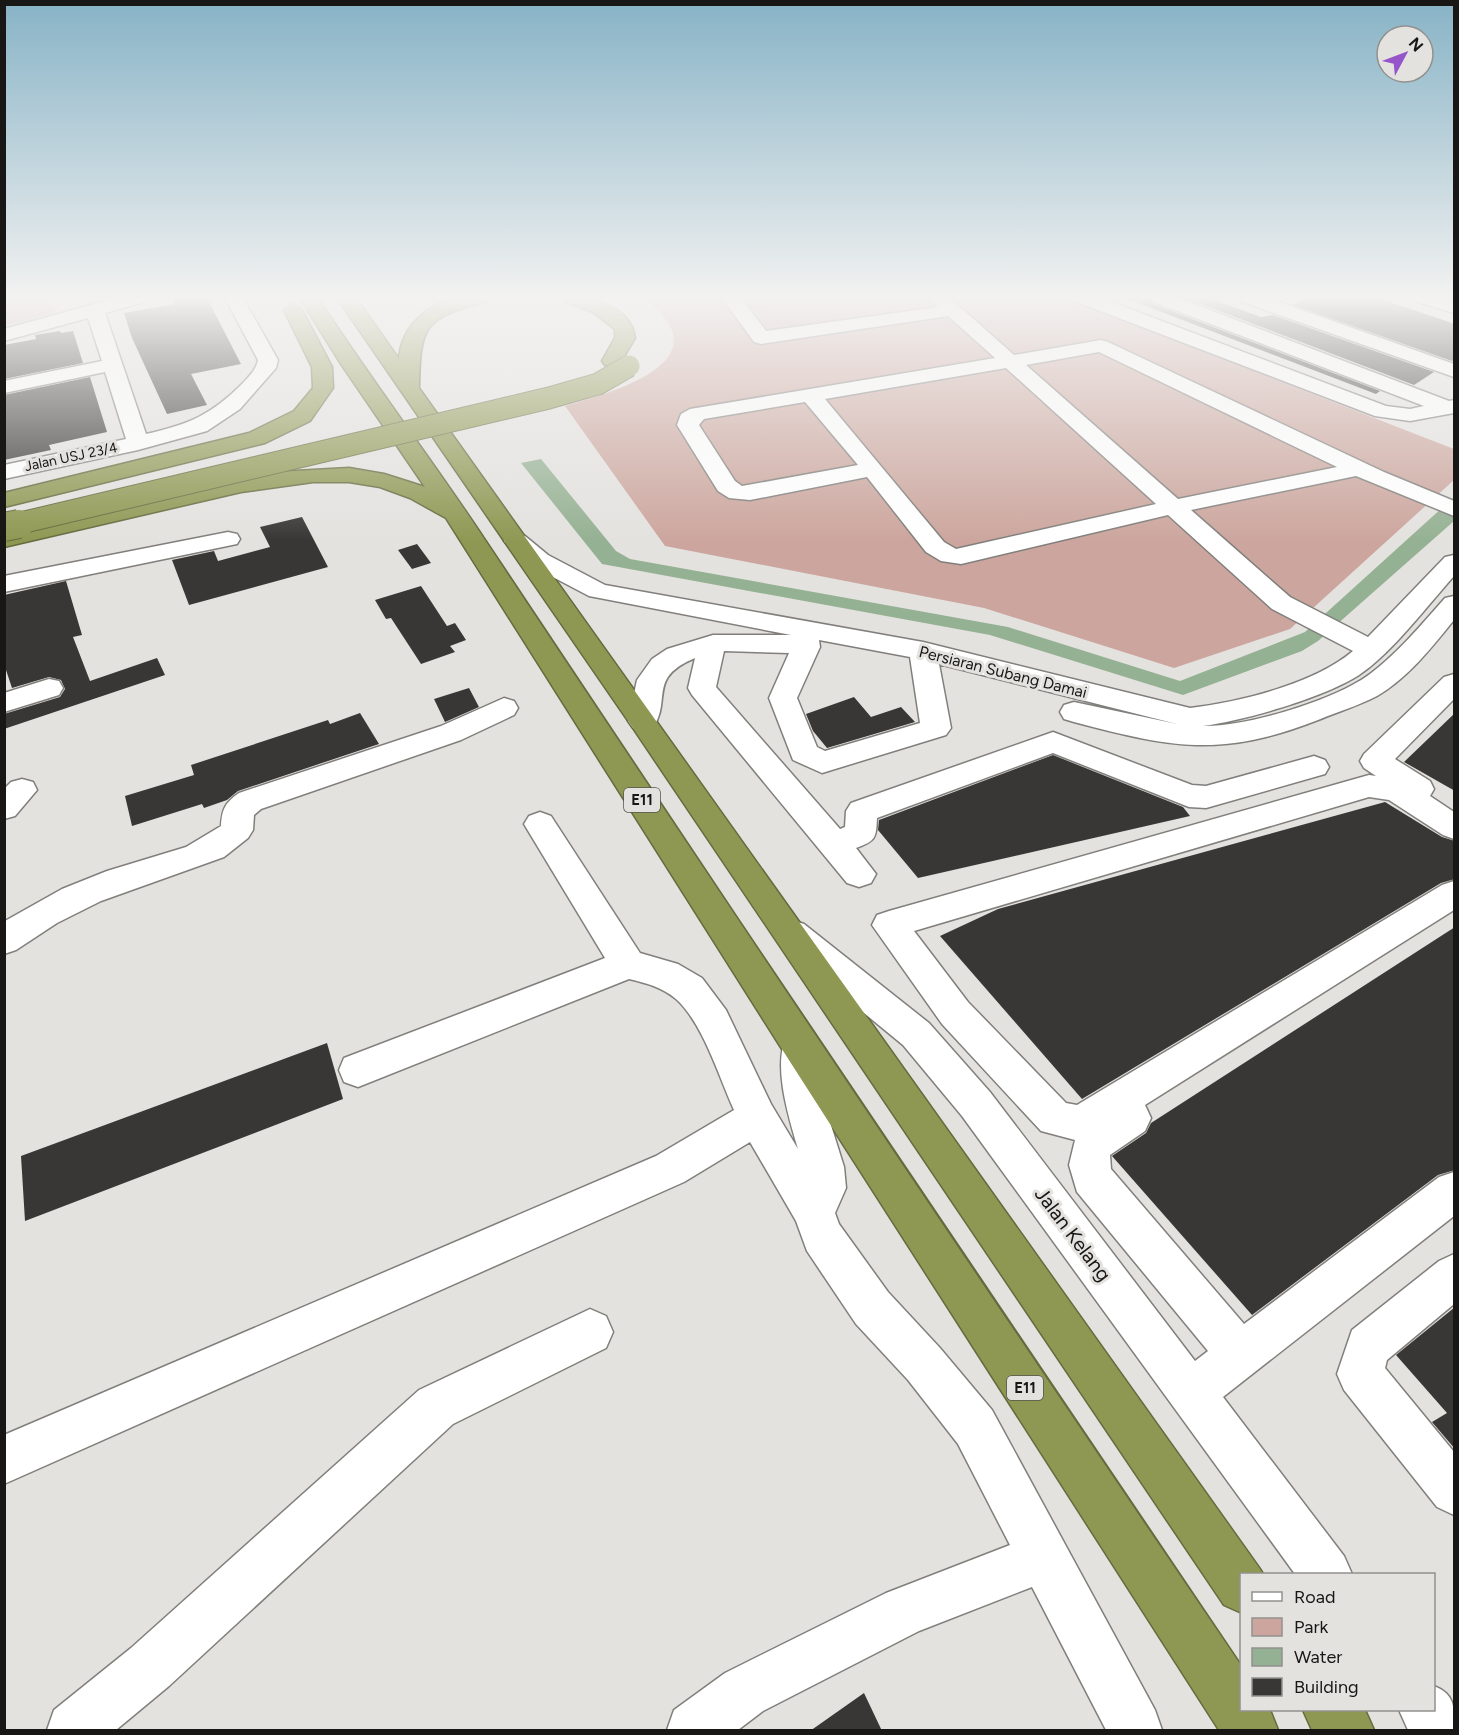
<svg xmlns="http://www.w3.org/2000/svg" width="1459" height="1735" viewBox="0 0 1459 1735" font-family="Figtree,sans-serif">
  <rect width="100%" height="100%" fill="#e4e2df"/>
  <!-- green -->
  <path fill="#cca69e" d="M 5,298 L 42,298 L 57,312 L 5,326 Z
    M 643,298 L 1065,298 L 1454,449 L 1454,480 L 1290,629 L 1174,668 L 984,608 L 665,546 L 565,406 C 615,392 728,360 643,298 Z"/>
  <!-- water -->
  <path fill="#95b193" d="M 541,459 L 616,551 L 630,559 L 1008,627 L 1180,681 L 1305,632 L 1454,497 L 1454,521 L 1318,641 L 1302,651 L 1183,695 L 990,635 L 602,564 L 521,463 Z"/>
  <!-- building -->
  <path fill="#393735" d="M 172,298 L 207,298 L 241,364 L 191,374 L 207,405 L 167,414 L 132,338 L 124,313 L 175,304 Z
    M 1125,298 L 1149,298 L 1153,304 L 1380,391 L 1376,394 Z
    M 1185,298 L 1209,298 L 1261,317 L 1273,315 L 1434,372 L 1414,385 Z
    M 1305,298 L 1378,298 L 1455,324 L 1455,359 L 1452,361 L 1293,305 Z
    M 60,331 L 61,333 L 73,331 L 83,363 L 4,379 L 4,345 L 36,339 L 35,335 Z
    M 90,377 L 107,432 L 49,445 L 51,450 L 4,460 L 4,395 Z
    M 302,517 L 328,567 L 189,605 L 172,560 L 214,551 L 218,561 L 270,547 L 260,527 Z
    M 417,544 L 431,563 L 412,569 L 398,550 Z
    M 66,581 L 82,635 L 73,637 L 90,681 L 157,658 L 165,675 L 4,729 L 4,714 L 60,697 L 65,689 L 61,680 L 49,677 L 12,688 L 4,664 L 4,595 Z
    M 421,586 L 447,626 L 455,623 L 466,640 L 450,646 L 455,652 L 421,664 L 391,618 L 386,619 L 375,600 Z
    M 469,688 L 479,707 L 445,722 L 434,699 Z
    M 854,697 L 871,717 L 901,707 L 915,722 L 827,748 L 813,731 L 806,714 Z
    M 360,713 L 379,744 L 238,791 L 227,800 L 204,808 L 202,804 L 132,826 L 125,796 L 194,775 L 191,765 L 328,720 L 330,724 Z
    M 1455,713 L 1455,791 L 1404,762 Z
    M 1053,755 L 1183,807 L 1190,816 L 918,878 L 878,830 L 879,820 Z
    M 1385,802 L 1442,837 L 1455,841 L 1455,879 L 1441,883 L 1082,1099 L 940,936 L 998,909 Z
    M 1455,927 L 1455,1170 L 1438,1175 L 1252,1315 L 1112,1156 L 1146,1133 L 1151,1123 Z
    M 327,1043 L 343,1099 L 25,1221 L 21,1156 Z
    M 1455,1307 L 1455,1449 L 1432,1422 L 1447,1413 L 1396,1355 Z
    M 864,1693 L 882,1731 L 810,1731 Z"/>
  <g fill="none" stroke-linecap="round" stroke-linejoin="round">
    <defs>
      <path id="minor" d="M 116,298 L 147,298 L 144,302 L 105,313 L 146,434 C 190,424 211,415 243,383 C 250,375 256,370 258,360 L 225,298 L 243,298 L 278,360 L 276,368 L 240,409 L 207,431 L 138,450 L 4,479 L 4,465 L 126,439 L 105,372 L 4,393 L 4,381 L 102,361 L 88,318 L 4,341 L 4,329 Z
        M 722,298 L 741,298 L 766,331 L 938,307 L 930,298 L 950,298 L 1014,355 L 1101,340 L 1108,342 L 1384,472 L 1454,501 L 1454,516 L 1356,476 L 1191,510 L 1290,597 L 1368,637 L 1445,557 L 1454,555 L 1454,576 C 1427,606 1392,653 1359,675 C 1323,698 1246,720 1203,726 C 1247,727 1335,700 1370,674 C 1398,653 1421,625 1445,598 L 1454,596 L 1454,620 C 1432,647 1408,678 1377,696 C 1358,706 1337,712 1318,720 C 1221,758 1172,748 1074,722 L 1064,719 L 1060,712 L 1064,705 L 1074,702 L 1177,724 L 939,664 L 951,728 L 946,735 L 822,773 L 793,760 L 769,698 L 789,653 L 724,651 L 716,687 L 840,829 L 845,827 L 846,811 L 851,803 L 1053,732 L 1192,785 L 1206,786 L 1314,756 L 1325,760 L 1329,767 L 1325,774 L 1206,808 L 1189,807 L 1053,753 L 877,818 C 876,838 876,841 856,848 L 876,874 L 871,883 L 859,887 L 847,883 L 692,695 L 688,688 L 695,658 C 647,678 672,699 653,728 L 643,731 L 633,728 L 628,721 L 637,680 L 652,659 L 667,649 L 713,635 L 791,635 L 589,596 L 530,565 L 504,541 L 507,536 L 516,534 L 525,536 L 548,555 L 605,585 L 923,642 L 1190,708 C 1240,702 1314,684 1353,651 L 1272,609 L 1168,515 L 961,564 L 941,561 L 926,552 L 867,477 L 750,500 L 729,498 L 718,491 L 677,425 L 681,414 L 690,409 L 995,358 L 948,316 L 761,344 L 754,342 ZM 1099,352 L 1337,467 L 1178,499 L 1026,365 ZM 1006,368 L 1156,504 L 956,549 L 944,542 L 825,399 ZM 805,402 L 858,465 L 742,486 L 735,481 L 699,425 L 704,419 ZM 819,640 L 910,657 L 920,723 L 825,751 L 817,747 L 797,698 L 820,647 Z
        M 1074,298 L 1101,298 L 1386,406 L 1410,409 L 1424,406 L 1154,302 L 1151,298 L 1178,298 L 1449,401 L 1454,400 L 1454,413 L 1410,421 L 1375,416 L 1077,302 Z
        M 1240,298 L 1268,298 L 1454,364 L 1454,377 L 1243,302 Z
        M 1414,298 L 1443,298 L 1454,302 L 1454,313 L 1417,302 Z
        M 228,532 L 237,534 L 240,539 L 237,544 L 4,592 L 4,576 Z
        M 1454,674 L 1454,699 L 1395,759 L 1430,781 L 1434,789 L 1430,796 L 1454,812 L 1454,839 L 1443,835 L 1389,800 L 1369,797 L 914,931 L 968,1002 L 1066,1103 L 1077,1105 L 1442,885 L 1454,881 L 1454,910 L 1145,1105 L 1151,1118 L 1145,1131 L 1110,1155 L 1111,1169 L 1244,1324 L 1439,1177 L 1454,1172 L 1454,1216 L 1223,1397 L 1344,1556 L 1352,1574 L 1295,1574 L 962,1116 L 903,1045 L 780,944 L 775,934 L 780,924 L 792,920 L 804,924 L 929,1023 L 990,1092 L 1195,1361 L 1208,1351 L 1077,1192 L 1069,1165 L 1075,1140 L 1041,1131 L 942,1024 L 872,925 L 877,915 L 889,911 L 1369,775 L 1376,776 L 1364,768 L 1360,761 L 1364,754 L 1444,677 Z
        M 49,679 L 59,681 L 63,688 L 59,695 L 4,712 L 4,693 Z
        M 504,698 L 514,701 L 518,708 L 514,715 L 461,740 L 261,809 L 254,815 L 253,830 L 248,838 L 224,857 L 101,901 L 57,923 L 16,950 L 4,954 L 5,921 L 62,889 L 107,871 L 186,847 L 221,826 C 222,809 225,803 239,793 L 441,726 Z
        M 22,779 L 33,782 L 37,790 L 15,816 L 4,819 L 4,789 L 11,782 Z
        M 540,812 L 551,816 L 640,953 L 678,964 L 702,978 L 726,1010 L 771,1104 L 798,1149 C 789,1118 772,1065 787,1035 L 800,1030 L 813,1035 L 819,1046 L 825,1106 L 844,1167 L 846,1188 L 835,1213 L 839,1224 L 888,1292 L 940,1348 L 992,1410 L 1155,1710 L 1162,1730 L 1106,1730 L 1032,1587 L 919,1631 L 763,1711 L 738,1730 L 667,1730 L 674,1710 L 725,1673 L 886,1593 L 1010,1545 L 958,1444 L 908,1380 L 856,1324 L 807,1251 L 796,1221 L 750,1142 L 684,1182 L 4,1484 L 4,1435 L 656,1156 L 734,1110 C 719,1077 703,1023 676,999 C 662,987 646,983 629,979 L 358,1087 L 344,1082 L 339,1070 L 344,1058 L 605,958 L 524,824 L 529,816 Z
        M 1454,1254 L 1454,1304 L 1387,1360 L 1385,1368 L 1454,1452 L 1454,1515 L 1437,1507 L 1344,1390 L 1337,1374 L 1352,1330 L 1439,1261 Z
        M 590,1309 L 606,1316 L 613,1332 L 606,1348 L 453,1424 L 169,1686 L 116,1730 L 47,1730 L 54,1710 L 131,1648 L 419,1390 Z
        M 1434,1686 C 1456,1695 1454,1708 1454,1730 L 1408,1730 L 1399,1710 L 1434,1710 Z"/>
      <path id="highway" d="M 300,298 L 318,298 C 371,380 430,457 483,537 C 734,915 987,1292 1242,1667 L 1242,1710 L 1270,1710 L 1278,1730 L 1219,1730 L 787,1057 L 446,518 L 410,498 L 380,487 L 349,482 L 313,482 L 241,492 L 4,547 L 4,533 L 277,472 L 349,468 L 384,474 L 425,487 L 341,364 Z
        M 337,298 L 356,298 L 399,359 C 401,328 426,304 456,299 C 466,297 478,298 489,298 L 486,302 C 424,317 420,326 419,388 L 1260,1569 L 1263,1574 L 1242,1574 L 1242,1613 L 1224,1605 L 633,728 Z
        M 563,298 C 590,298 631,305 635,338 L 619,365 L 605,365 L 602,361 L 615,338 L 615,329 L 593,312 L 566,302 Z
        M 293,304 L 302,310 L 332,367 L 333,388 L 310,421 L 265,443 L 4,507 L 4,493 L 249,433 L 294,411 L 313,388 L 312,367 L 284,310 Z
        M 1303,1710 L 1365,1710 L 1374,1730 L 1312,1730 Z"/>
    </defs>
    <!-- minor casing -->
    <use href="#minor" stroke="#817f7c" stroke-width="3"/>
    <!-- highway casing -->
    <use href="#highway" stroke="#656b3e" stroke-width="3"/>
    <!-- minor -->
    <use href="#minor" fill="#fff" fill-rule="evenodd"/>
    <!-- highway -->
    <use href="#highway" fill="#8f9853" fill-rule="evenodd"/>
    <defs>
      <path id="highway-bridge-far1" d="M 12,525 L 549,398 L 598,384 L 629,366"/>
      <path id="highway-bridge" d="M 4,527 L 19,524"/>
    </defs>
    <!-- highway-bridge-far1 casing -->
    <use href="#highway-bridge-far1" stroke="#656b3e" stroke-width="23" stroke-linecap="butt"/>
    <!-- highway-bridge casing -->
    <use href="#highway-bridge" stroke="#656b3e" stroke-width="30" stroke-linecap="butt"/>
    <!-- highway-bridge-far1 -->
    <use href="#highway-bridge-far1" stroke="#8f9853" stroke-width="21"/>
    <!-- highway-bridge -->
    <use href="#highway-bridge" stroke="#8f9853" stroke-width="28"/>
  </g>
  <!-- sky -->
  <linearGradient id="sky" x2="0" y2="1"><stop stop-color="#87b3c6"/><stop offset="0.55" stop-color="#f3f2f1"/><stop offset="1" stop-color="#f3f2f1" stop-opacity="0"/></linearGradient>
  <rect width="1459" height="541" fill="url(#sky)"/>
  <g text-anchor="middle" dominant-baseline="central" stroke-width="6" stroke-linejoin="round" paint-order="stroke">
    <!-- far-street labels -->
    <g font-size="14" fill="#181716" stroke="#e4e2df">
      <text transform="translate(71 457) rotate(-12)">Jalan USJ 23/4</text>
    </g>
    <!-- shield labels -->
    <g fill="#e4e2df" stroke="#555452" stroke-width="1.5">
      <rect x="624" y="788" width="36" height="24" rx="4.5"/>
      <rect x="1007" y="1376" width="36" height="24" rx="4.5"/>
    </g>
    <g font-size="15" font-weight="bold" fill="#181716">
      <text x="642" y="800">E11</text>
      <text x="1025" y="1388">E11</text>
    </g>
    <!-- street labels -->
    <g font-size="16" fill="#181716" stroke="#e4e2df">
      <text transform="translate(1003 672) rotate(14)">Persiaran Subang Damai</text>
    </g>
    <!-- near-street labels -->
    <g font-size="20" fill="#181716" stroke="#e4e2df">
      <text transform="translate(1073 1234) rotate(53)">Jalan Kelang</text>
    </g>
  </g>
  <!-- border -->
  <rect width="1459" height="1735" fill="none" stroke="#181716" stroke-width="12"/>
  <!-- legend -->
  <rect x="1240" y="1573" width="195" height="138" fill="#e4e2df" stroke="#92918f" stroke-width="1.5"/>
  <rect x="1252" y="1592" width="30" height="9" fill="#ffffff" stroke="#92918f" stroke-width="1.5"/>
  <text x="1294" y="1603" font-size="18" fill="#181716">Road</text>
  <rect x="1252" y="1618" width="30" height="18" fill="#cca69e" stroke="#92918f" stroke-width="1.5"/>
  <text x="1294" y="1633" font-size="18" fill="#181716">Park</text>
  <rect x="1252" y="1648" width="30" height="18" fill="#95b193" stroke="#92918f" stroke-width="1.5"/>
  <text x="1294" y="1663" font-size="18" fill="#181716">Water</text>
  <rect x="1252" y="1678" width="30" height="18" fill="#393735" stroke="#92918f" stroke-width="1.5"/>
  <text x="1294" y="1693" font-size="18" fill="#181716">Building</text>
  <!-- north arrow -->
  <g transform="translate(1405 54) rotate(49)"><circle r="28" fill="#e4e2df" stroke="#92918f" stroke-width="1.5"/>
  <path d="M0-4.5L10 22L0 15L-10 22Z" fill="#9654ca"/>
  <text y="-9" font-size="16" font-weight="bold" text-anchor="middle" fill="#181716">N</text>
  </g>
</svg>
